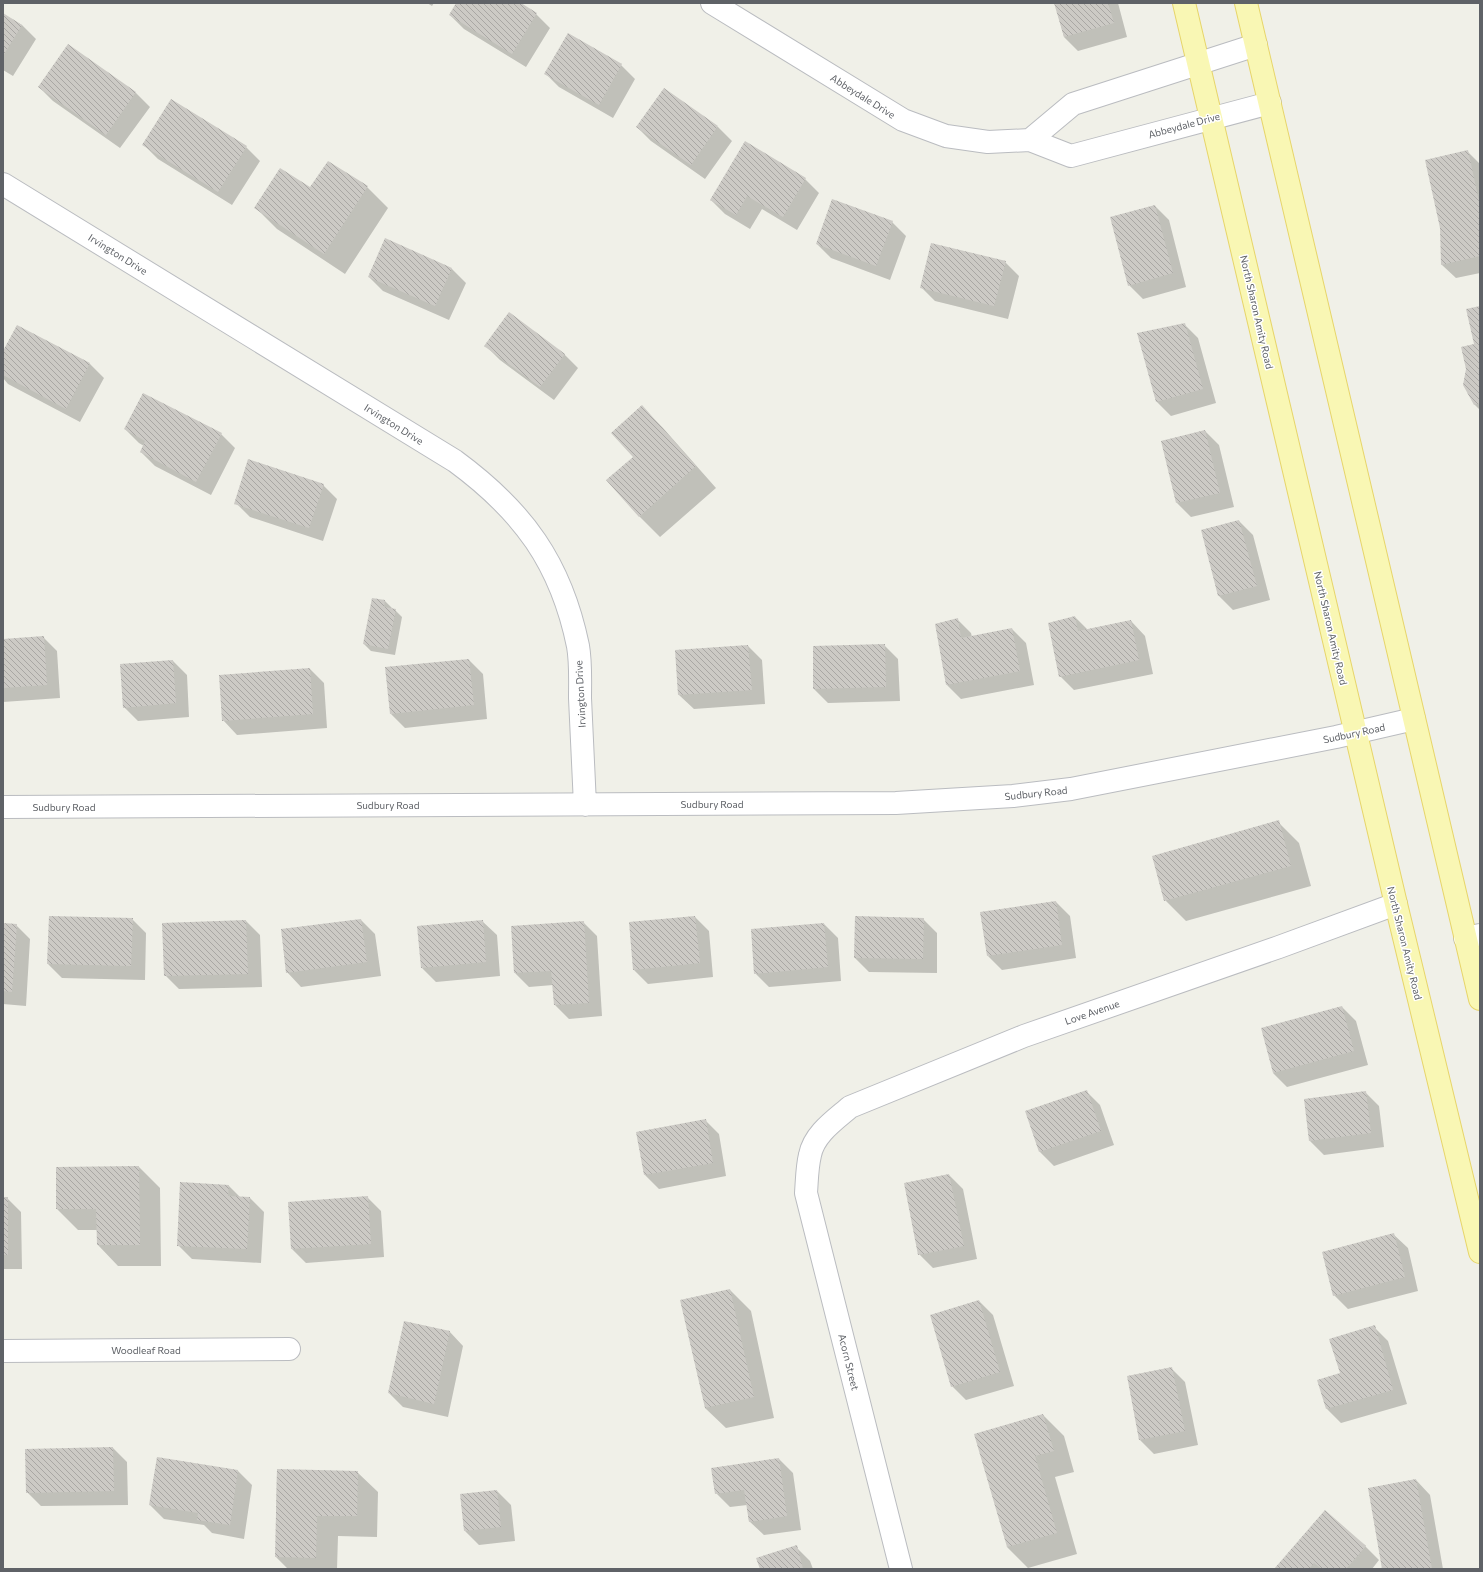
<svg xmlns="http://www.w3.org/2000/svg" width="1483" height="1572" viewBox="0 0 1483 1572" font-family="Commissioner,sans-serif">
  <defs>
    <pattern id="building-back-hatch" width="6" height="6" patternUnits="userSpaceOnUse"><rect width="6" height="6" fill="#cccac5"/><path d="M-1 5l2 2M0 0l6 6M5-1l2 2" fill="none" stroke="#a9a7a4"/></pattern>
  </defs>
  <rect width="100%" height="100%" fill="#f0f0e8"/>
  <!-- shadow -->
  <path fill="#0003" d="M 427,3 L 434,3 L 432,6 Z
    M 457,3 L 519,3 L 536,14 L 550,28 L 526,67 L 464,29 L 450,15 Z
    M 1055,3 L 1118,3 L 1127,37 L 1078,51 L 1064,37 Z
    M 3,14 L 22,25 L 36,39 L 13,76 L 3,70 Z
    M 68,46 L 136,93 L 150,107 L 120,148 L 53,101 L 39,87 Z
    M 621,65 L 635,79 L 613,118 L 559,87 L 545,73 Z
    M 637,127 L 718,127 L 732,141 L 705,179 L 651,141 Z
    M 144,145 L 246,147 L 260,161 L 232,205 L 158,159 Z
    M 1467,151 L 1480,164 L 1480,273 L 1456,278 L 1442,265 Z
    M 805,179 L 819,193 L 797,230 L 762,209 L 750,229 L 725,214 L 711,200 Z
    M 367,187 L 388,208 L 345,274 L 277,229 L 256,208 L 311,189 Z
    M 1155,206 L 1169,220 L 1186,287 L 1143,299 L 1129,285 Z
    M 892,222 L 906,236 L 890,280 L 831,258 L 817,244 Z
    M 386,240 L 452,269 L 466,283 L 449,320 L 383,291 L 369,277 Z
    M 1005,262 L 1019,276 L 1008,319 L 935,301 L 921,287 Z
    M 1480,307 L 1480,410 L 1474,404 L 1475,345 Z
    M 1184,324 L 1198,338 L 1216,403 L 1171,416 L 1157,402 Z
    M 17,326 L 90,364 L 104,378 L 80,422 L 8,384 L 3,378 L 3,353 Z
    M 486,346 L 564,354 L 578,368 L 554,400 L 500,360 Z
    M 642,407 L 663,428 L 716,488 L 660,537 L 639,516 Z
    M 125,429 L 221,434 L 235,448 L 211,495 L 155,466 L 141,452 L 144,446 L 139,443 Z
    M 1205,431 L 1219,445 L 1234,507 L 1191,517 L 1177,503 L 1162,441 Z
    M 323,485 L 337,499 L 323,541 L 250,517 L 236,503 Z
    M 1239,521 L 1253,535 L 1270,600 L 1233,610 L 1219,596 L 1202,530 Z
    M 373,599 L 385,601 L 392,608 L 391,609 L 395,610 L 402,617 L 395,655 L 371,651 L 364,644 Z
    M 1075,617 L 1088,630 L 1131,621 L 1145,636 L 1153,674 L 1074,690 L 1060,676 Z
    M 957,619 L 971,633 L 972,637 L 1012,629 L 1026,643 L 1034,685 L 961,699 L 947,685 L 936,624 Z
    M 43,637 L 57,651 L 60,698 L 3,702 L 3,640 Z
    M 884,645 L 898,659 L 900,701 L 828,703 L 814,689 Z
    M 748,646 L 762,660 L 765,704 L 694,709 L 679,695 L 676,651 Z
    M 469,660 L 483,674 L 487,719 L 405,728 L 391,714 Z
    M 173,661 L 187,675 L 189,717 L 138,721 L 124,707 Z
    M 310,669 L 324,683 L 327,728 L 237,735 L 223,720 Z
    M 1278,822 L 1299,843 L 1311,886 L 1186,921 L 1165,900 Z
    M 1056,902 L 1070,916 L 1076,958 L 1002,970 L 988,956 Z
    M 695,917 L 709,931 L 713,977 L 648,984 L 634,970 L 630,923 Z
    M 132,919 L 146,933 L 145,980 L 62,978 L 48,964 Z
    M 923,919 L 937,933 L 937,973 L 869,972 L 855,958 Z
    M 361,920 L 375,934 L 381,976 L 301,987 L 287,972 Z
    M 246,921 L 260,935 L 262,987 L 179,989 L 165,975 Z
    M 482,921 L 497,935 L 500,976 L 436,982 L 422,968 Z
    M 583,922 L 597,936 L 602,1016 L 569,1019 L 555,1005 L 553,985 L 529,987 L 515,973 L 512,927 Z
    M 3,924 L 16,925 L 30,939 L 26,1006 L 3,1004 Z
    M 824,924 L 838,938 L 841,981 L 769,987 L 755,973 Z
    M 1342,1007 L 1356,1021 L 1368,1065 L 1287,1087 L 1273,1073 Z
    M 1086,1091 L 1100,1105 L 1114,1145 L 1054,1166 L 1040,1152 L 1027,1112 Z
    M 1365,1092 L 1379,1106 L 1384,1147 L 1324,1155 L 1310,1141 L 1305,1100 Z
    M 705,1120 L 719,1134 L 726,1176 L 659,1189 L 645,1175 L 637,1133 Z
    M 139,1167 L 160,1188 L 161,1266 L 118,1266 L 98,1245 L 98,1230 L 78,1230 L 57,1209 Z
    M 949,1175 L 963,1189 L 977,1259 L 933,1268 L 919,1254 Z
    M 181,1183 L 229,1186 L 241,1198 L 250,1198 L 264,1212 L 261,1263 L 192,1259 L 178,1245 Z
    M 367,1197 L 381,1211 L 384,1257 L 306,1263 L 292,1249 Z
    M 3,1198 L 7,1198 L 21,1212 L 22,1269 L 3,1269 Z
    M 1393,1234 L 1408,1248 L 1418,1291 L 1348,1309 L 1334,1295 Z
    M 730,1290 L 751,1311 L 774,1418 L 726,1428 L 705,1408 Z
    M 979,1301 L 993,1315 L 1014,1386 L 966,1400 L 952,1386 Z
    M 1374,1327 L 1388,1341 L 1407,1404 L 1341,1423 L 1327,1409 L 1319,1381 L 1341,1374 Z
    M 449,1331 L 463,1346 L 448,1417 L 403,1407 L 389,1393 Z
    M 1171,1368 L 1185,1382 L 1198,1445 L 1154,1454 L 1140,1440 Z
    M 1043,1415 L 1064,1436 L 1074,1472 L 1055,1477 L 1077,1554 L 1028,1568 L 1007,1547 Z
    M 113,1448 L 127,1462 L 128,1505 L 41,1506 L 27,1492 Z
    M 779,1459 L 793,1473 L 801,1530 L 764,1535 L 749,1521 L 747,1505 L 730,1507 L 716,1493 Z
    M 277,1470 L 357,1472 L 378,1492 L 377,1537 L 338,1536 L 337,1569 L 288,1569 L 276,1557 Z
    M 238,1471 L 252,1485 L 244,1539 L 212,1533 L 204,1525 L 164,1519 L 150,1505 Z
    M 1416,1480 L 1430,1495 L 1443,1569 L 1383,1569 Z
    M 497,1491 L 511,1505 L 515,1541 L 479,1545 L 465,1531 Z
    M 1365,1546 L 1379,1560 L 1372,1569 L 1275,1569 Z
    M 796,1547 L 810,1561 L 813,1569 L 761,1569 Z"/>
  <!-- building -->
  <path fill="url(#building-back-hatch)" d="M 456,3 L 521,3 L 537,13 L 512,54 L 449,15 Z
    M 1054,3 L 1108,3 L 1114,23 L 1064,37 Z
    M 3,13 L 22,25 L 3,56 Z
    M 568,33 L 622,64 L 599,105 L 544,74 Z
    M 68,44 L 136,92 L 106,135 L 38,87 Z
    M 664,88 L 718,126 L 691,165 L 636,127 Z
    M 171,99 L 247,146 L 218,192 L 142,145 Z
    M 745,141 L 806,178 L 783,217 L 747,196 L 736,215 L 710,200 Z
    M 1468,150 L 1480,206 L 1480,256 L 1441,265 L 1440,228 L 1425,160 Z
    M 328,161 L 368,186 L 324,254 L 254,208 L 280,168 L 310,187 Z
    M 832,199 L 893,221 L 876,266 L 816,244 Z
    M 1155,205 L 1173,273 L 1128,286 L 1110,217 Z
    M 385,238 L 452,268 L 435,306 L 368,277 Z
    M 931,243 L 1006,261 L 994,306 L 920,288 Z
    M 1480,306 L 1480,403 L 1474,405 L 1463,385 L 1466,369 L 1461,347 L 1474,344 L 1466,309 Z
    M 509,312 L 565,354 L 540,387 L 484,346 Z
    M 1185,323 L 1203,389 L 1156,402 L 1137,333 Z
    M 17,325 L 90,363 L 66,409 L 3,375 L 3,351 Z
    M 143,393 L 222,433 L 196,482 L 140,452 L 145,441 L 124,429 Z
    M 642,405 L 696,466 L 639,517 L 606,480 L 633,457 L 611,433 Z
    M 1205,430 L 1220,493 L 1176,503 L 1161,441 Z
    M 248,459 L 324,484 L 309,528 L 234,504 Z
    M 1239,520 L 1257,586 L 1218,596 L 1201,530 Z
    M 372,598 L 385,600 L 384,607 L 396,609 L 388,649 L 363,644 Z
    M 1075,616 L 1078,631 L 1131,620 L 1139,660 L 1059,677 L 1048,623 Z
    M 958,618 L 961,638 L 1012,628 L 1020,671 L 946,685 L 935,624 Z
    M 44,636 L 47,685 L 3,688 L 3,639 Z
    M 885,644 L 886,687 L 813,689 L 813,646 Z
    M 748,645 L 752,690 L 678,695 L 675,650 Z
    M 469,659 L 474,705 L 390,714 L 385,667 Z
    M 173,660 L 176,703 L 123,708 L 120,664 Z
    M 310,668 L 313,714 L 222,721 L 219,675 Z
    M 1279,820 L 1291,866 L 1164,901 L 1152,856 Z
    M 1056,901 L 1062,945 L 987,956 L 980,912 Z
    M 49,916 L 133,918 L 131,966 L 47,964 Z
    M 695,916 L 700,963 L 633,970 L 629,922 Z
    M 855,916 L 924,918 L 923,959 L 854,958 Z
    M 361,919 L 367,962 L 286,973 L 281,929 Z
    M 246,920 L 248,974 L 164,976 L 162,923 Z
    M 483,920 L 486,962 L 421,968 L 417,926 Z
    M 584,921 L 589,1003 L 554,1005 L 551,971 L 514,973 L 511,926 Z
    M 3,923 L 17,924 L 12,992 L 3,991 Z
    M 824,923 L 828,967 L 754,974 L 751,929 Z
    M 1342,1006 L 1354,1051 L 1273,1073 L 1261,1028 Z
    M 1087,1090 L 1101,1131 L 1039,1152 L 1025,1111 Z
    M 1366,1091 L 1371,1133 L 1309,1141 L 1304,1099 Z
    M 706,1119 L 713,1163 L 644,1175 L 636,1132 Z
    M 139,1166 L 140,1245 L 97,1245 L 96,1209 L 56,1209 L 56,1167 Z
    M 949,1174 L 964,1246 L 918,1255 L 904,1183 Z
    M 180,1182 L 229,1185 L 228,1196 L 250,1197 L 247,1249 L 177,1246 Z
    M 368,1196 L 371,1244 L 291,1249 L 288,1202 Z
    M 3,1197 L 8,1197 L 8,1255 L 3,1255 Z
    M 1394,1233 L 1405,1277 L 1333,1296 L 1322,1252 Z
    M 730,1289 L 754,1397 L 705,1408 L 680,1300 Z
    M 979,1300 L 1000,1372 L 951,1387 L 930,1315 Z
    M 404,1321 L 450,1331 L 434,1404 L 388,1393 Z
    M 1375,1325 L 1393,1390 L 1326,1409 L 1317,1380 L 1340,1373 L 1329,1339 Z
    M 1172,1367 L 1185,1431 L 1139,1440 L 1127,1376 Z
    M 1043,1414 L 1054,1451 L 1035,1456 L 1057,1533 L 1007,1547 L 974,1434 Z
    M 113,1447 L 114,1491 L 26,1493 L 25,1449 Z
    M 157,1457 L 238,1470 L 230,1525 L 197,1520 L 198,1513 L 149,1505 Z
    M 779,1458 L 787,1516 L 749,1522 L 744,1490 L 715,1494 L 711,1468 Z
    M 277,1469 L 358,1471 L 357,1516 L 317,1516 L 316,1558 L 275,1557 Z
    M 1416,1479 L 1432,1569 L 1382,1569 L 1368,1488 Z
    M 497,1490 L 501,1527 L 464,1531 L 460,1494 Z
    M 1325,1510 L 1366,1546 L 1346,1569 L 1322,1569 L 1314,1563 L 1309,1569 L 1274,1569 Z
    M 797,1545 L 803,1569 L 760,1569 L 756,1558 Z"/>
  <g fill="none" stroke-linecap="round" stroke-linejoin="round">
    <defs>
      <path id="minor" d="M 712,3 L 903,120 L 946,136 L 988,142 L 1030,140 L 1071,156 L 1270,103
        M 1030,140 L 1073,104 L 1256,45
        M 3,184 L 455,461 C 523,511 561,563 578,646 C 581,663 580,681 580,698 C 582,734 583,769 585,805
        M 3,807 L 896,803 L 1013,796 L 1071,789 L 1336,737 L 1414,719
        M 1465,938 L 1480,935
        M 3,1351 L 289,1349
        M 901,1569 L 806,1193 C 807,1180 807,1167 810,1155 C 814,1134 835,1120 850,1107 L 1024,1036 L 1279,947 L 1396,904"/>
      <path id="major" d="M 1184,3 L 1396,904 L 1480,1252
        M 1246,3 L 1480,999"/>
    </defs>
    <!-- minor casing -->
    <use href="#minor" stroke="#babcc0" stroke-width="24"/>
    <!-- major casing -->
    <use href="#major" stroke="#e7d56a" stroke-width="24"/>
    <!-- minor -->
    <use href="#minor" stroke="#fff" stroke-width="22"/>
    <!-- major -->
    <use href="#major" stroke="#f9f7b4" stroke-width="22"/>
  </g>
  <g text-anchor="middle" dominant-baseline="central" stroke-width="3" stroke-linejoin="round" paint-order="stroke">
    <!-- street labels -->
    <g font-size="10" fill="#5f6267" stroke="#fff">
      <text transform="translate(863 96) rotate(32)">Abbeydale Drive</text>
      <text transform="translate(1184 125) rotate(-15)">Abbeydale Drive</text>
      <text transform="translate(118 254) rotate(32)">Irvington Drive</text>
      <text transform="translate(1257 312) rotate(77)">North Sharon Amity Road</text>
      <text transform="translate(394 424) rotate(32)">Irvington Drive</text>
      <text transform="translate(1331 628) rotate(77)">North Sharon Amity Road</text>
      <text transform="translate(580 694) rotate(-93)">Irvington Drive</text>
      <text transform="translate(1354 733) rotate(-12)">Sudbury Road</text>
      <text transform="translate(1036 793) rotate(-6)">Sudbury Road</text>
      <text x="712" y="804">Sudbury Road</text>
      <text x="388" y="805">Sudbury Road</text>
      <text x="64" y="807">Sudbury Road</text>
      <text transform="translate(1405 943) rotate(76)">North Sharon Amity Road</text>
      <text transform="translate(1092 1012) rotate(-19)">Love Avenue</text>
      <text x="146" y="1350">Woodleaf Road</text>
      <text transform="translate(849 1362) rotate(76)">Acorn Street</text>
    </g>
  </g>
  <!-- border -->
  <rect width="1483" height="1572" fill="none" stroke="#5f6267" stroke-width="8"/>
</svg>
